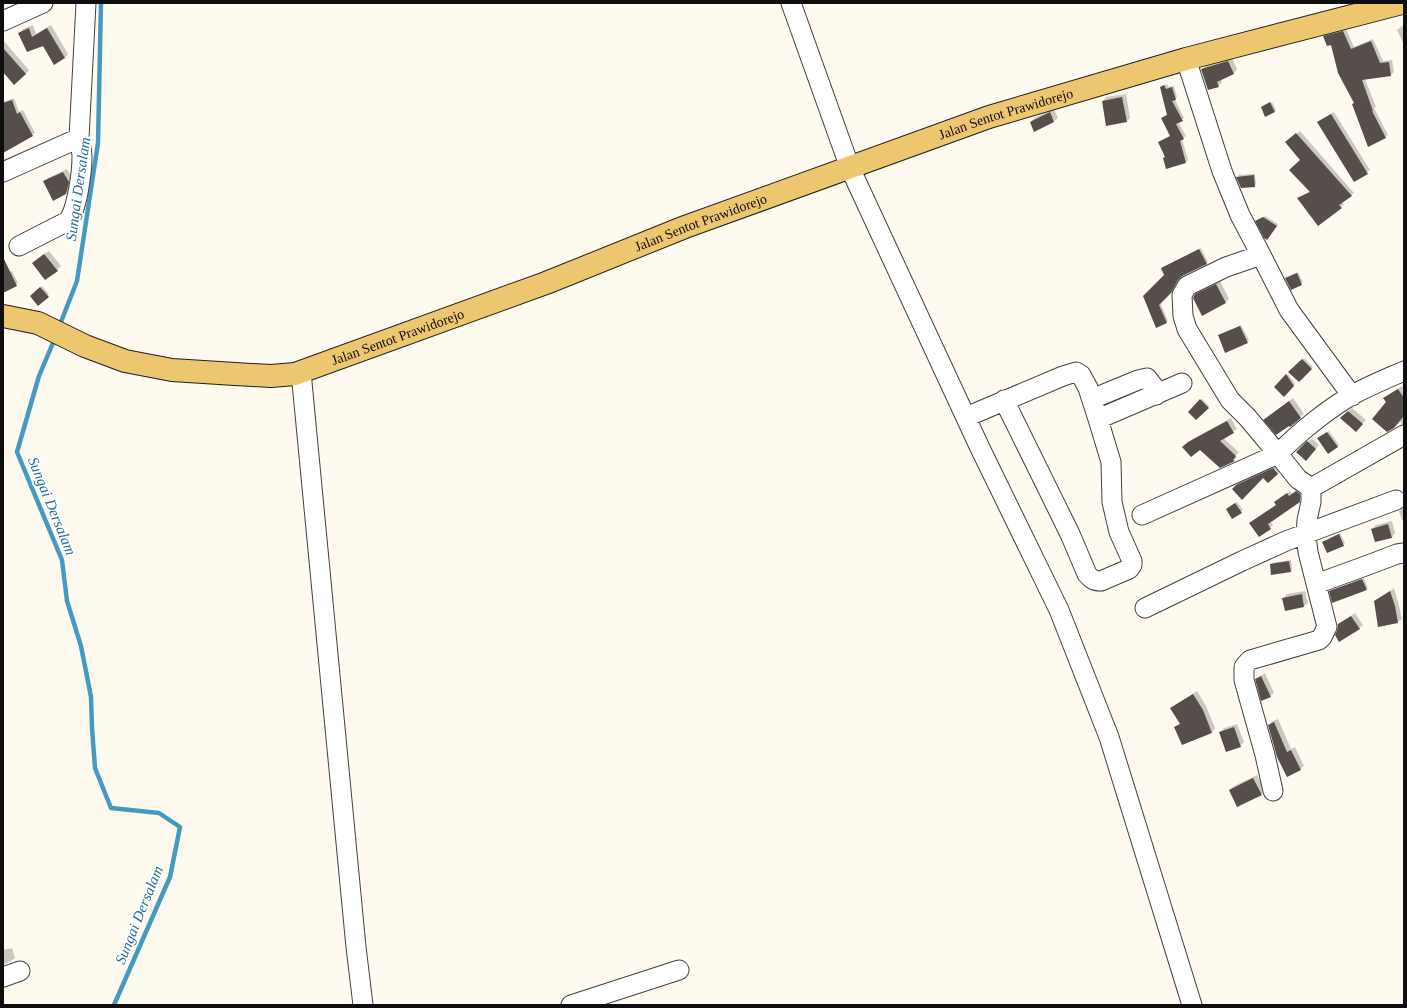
<svg xmlns="http://www.w3.org/2000/svg" width="1407" height="1008" viewBox="0 0 1407 1008" font-family="'Times New Roman',serif">
  <rect width="100%" height="100%" fill="#fefaf0"/>
  <!-- shadow -->
  <path fill="#0003" d="M 33,25 L 36,34 L 51,25 L 68,54 L 65,58 L 43,44 L 20,33 L 23,29 Z
    M 1404,25 L 1404,45 L 1397,30 Z
    M 1346,29 L 1354,47 L 1373,39 L 1383,61 L 1392,60 L 1394,72 L 1391,75 L 1365,79 L 1376,107 L 1374,108 L 1388,135 L 1385,137 L 1355,102 L 1331,43 L 1324,37 L 1326,34 Z
    M 3,40 L 29,70 L 26,74 L 3,71 Z
    M 1232,58 L 1237,69 L 1234,73 L 1221,79 L 1222,82 L 1218,86 L 1202,70 L 1206,66 Z
    M 1167,84 L 1169,87 L 1174,86 L 1177,97 L 1175,100 L 1184,118 L 1178,122 L 1186,136 L 1182,139 L 1188,160 L 1186,162 L 1166,156 L 1159,143 L 1171,136 L 1162,118 L 1168,114 L 1161,87 Z
    M 1126,94 L 1130,118 L 1127,121 L 1103,101 L 1106,97 Z
    M 14,98 L 19,112 L 23,110 L 35,133 L 3,153 L 3,102 Z
    M 1272,102 L 1276,110 L 1266,116 L 1263,106 Z
    M 1054,109 L 1058,118 L 1054,121 L 1035,131 L 1031,122 L 1034,118 Z
    M 1334,112 L 1370,170 L 1354,181 L 1321,120 Z
    M 1300,131 L 1354,193 L 1342,202 L 1344,204 L 1341,207 L 1299,198 L 1310,191 L 1302,160 L 1289,140 Z
    M 67,169 L 72,178 L 70,190 L 66,194 L 45,182 L 48,178 Z
    M 1255,174 L 1256,184 L 1254,186 L 1241,187 L 1237,177 L 1239,175 Z
    M 1265,216 L 1278,224 L 1269,237 L 1257,221 Z
    M 1201,248 L 1208,262 L 1179,278 L 1173,291 L 1160,302 L 1168,321 L 1157,326 L 1144,296 L 1166,275 L 1164,267 Z
    M 49,251 L 61,266 L 57,270 L 37,259 Z
    M 12,271 L 18,283 L 6,290 L 3,285 L 3,275 Z
    M 1298,272 L 1303,282 L 1292,289 L 1288,277 Z
    M 1220,281 L 1229,299 L 1226,302 L 1196,295 L 1200,291 Z
    M 42,286 L 49,294 L 38,304 L 31,296 Z
    M 1241,325 L 1249,340 L 1226,351 L 1221,334 Z
    M 1304,358 L 1313,367 L 1299,380 L 1290,372 Z
    M 1288,374 L 1295,384 L 1284,395 L 1275,387 Z
    M 1402,386 L 1404,390 L 1404,424 L 1402,424 L 1387,402 L 1388,395 Z
    M 1293,398 L 1304,414 L 1300,417 L 1265,420 Z
    M 1202,399 L 1209,406 L 1196,419 L 1189,412 Z
    M 1352,408 L 1366,420 L 1359,427 L 1345,414 Z
    M 1231,418 L 1237,429 L 1223,438 L 1239,452 L 1235,456 L 1237,458 L 1234,460 L 1220,467 L 1200,448 L 1184,447 L 1193,439 Z
    M 1329,431 L 1339,445 L 1337,447 L 1320,437 Z
    M 1312,438 L 1319,445 L 1309,456 L 1297,452 Z
    M 1276,466 L 1280,471 L 1277,474 L 1263,476 L 1233,489 L 1240,482 Z
    M 1300,489 L 1302,491 L 1302,498 L 1270,521 L 1273,525 L 1259,536 L 1277,505 L 1275,502 L 1290,491 L 1292,494 Z
    M 1237,502 L 1243,510 L 1233,518 L 1229,507 Z
    M 1404,507 L 1404,519 L 1402,520 L 1399,511 Z
    M 1392,521 L 1395,533 L 1392,537 L 1372,529 L 1376,525 Z
    M 1340,533 L 1345,543 L 1343,545 L 1323,542 Z
    M 1291,560 L 1292,570 L 1290,571 L 1271,564 L 1272,563 Z
    M 1364,578 L 1368,588 L 1366,589 L 1332,590 Z
    M 1394,588 L 1398,602 L 1402,619 L 1398,622 L 1379,626 L 1375,602 Z
    M 1305,591 L 1308,603 L 1304,606 L 1284,598 L 1287,594 Z
    M 1355,613 L 1363,625 L 1359,628 L 1339,624 Z
    M 1265,673 L 1274,693 L 1270,696 L 1256,679 Z
    M 1197,691 L 1206,706 L 1215,728 L 1212,732 L 1175,727 L 1181,723 L 1171,708 Z
    M 1278,719 L 1291,749 L 1295,747 L 1304,766 L 1300,769 L 1288,776 L 1269,725 L 1273,721 Z
    M 1237,724 L 1244,742 L 1240,746 L 1221,732 L 1224,728 Z
    M 1257,775 L 1265,791 L 1261,794 L 1230,790 L 1234,786 Z
    M 12,948 L 15,958 L 11,961 L 3,965 L 3,950 Z"/>
  <g fill="none" stroke-linecap="round" stroke-linejoin="round">
    <!-- stream -->
    <path stroke="#459ac2" stroke-width="4.5" d="M 59,327 L 77,281 L 98,143 L 101,3
      M 55,338 L 39,376 L 17,452 L 62,560 L 67,601 L 81,646 L 91,697 L 92,728 L 95,768 L 111,808 L 159,813 L 180,827 L 170,877 L 114,1005"/>
  </g>
  <!-- building -->
  <path fill="#554e4b" d="M 29,28 L 32,37 L 47,28 L 65,58 L 54,65 L 43,46 L 27,52 L 18,33 Z
    M 1343,31 L 1351,49 L 1371,41 L 1380,63 L 1389,62 L 1391,76 L 1362,80 L 1373,111 L 1372,111 L 1386,138 L 1368,147 L 1352,104 L 1354,103 L 1338,73 L 1331,45 L 1327,46 L 1323,36 Z
    M 3,48 L 26,74 L 14,85 L 3,72 Z
    M 1228,61 L 1234,74 L 1217,82 L 1219,87 L 1208,90 L 1201,69 Z
    M 1164,85 L 1166,89 L 1172,87 L 1176,100 L 1172,101 L 1183,121 L 1176,124 L 1184,139 L 1180,141 L 1186,163 L 1166,169 L 1163,158 L 1165,157 L 1158,142 L 1170,136 L 1161,118 L 1167,115 L 1160,87 Z
    M 1122,97 L 1127,122 L 1106,126 L 1102,101 Z
    M 12,100 L 17,114 L 20,112 L 33,136 L 3,153 L 3,103 Z
    M 1270,102 L 1275,112 L 1265,117 L 1261,107 Z
    M 1050,112 L 1054,122 L 1034,132 L 1030,122 Z
    M 1331,114 L 1368,174 L 1354,182 L 1317,122 Z
    M 1296,133 L 1352,196 L 1339,205 L 1342,208 L 1318,226 L 1297,198 L 1310,192 L 1289,170 L 1300,160 L 1285,142 Z
    M 63,172 L 69,182 L 66,194 L 53,201 L 43,181 Z
    M 1254,175 L 1255,187 L 1241,188 L 1236,177 Z
    M 1263,217 L 1277,226 L 1267,240 L 1264,238 L 1255,221 Z
    M 1199,249 L 1207,264 L 1182,276 L 1178,280 L 1171,293 L 1159,305 L 1167,323 L 1156,328 L 1143,296 L 1164,275 L 1161,268 Z
    M 44,254 L 58,271 L 45,280 L 32,263 Z
    M 3,257 L 17,286 L 3,293 Z
    M 1297,273 L 1302,285 L 1291,290 L 1285,278 Z
    M 1216,284 L 1226,303 L 1202,316 L 1193,298 L 1195,294 Z
    M 40,287 L 49,297 L 38,306 L 30,296 Z
    M 1240,326 L 1248,343 L 1225,353 L 1218,335 Z
    M 1302,359 L 1312,369 L 1299,382 L 1288,372 Z
    M 1286,374 L 1294,386 L 1284,397 L 1274,387 Z
    M 1398,389 L 1404,398 L 1404,416 L 1394,428 L 1387,432 L 1372,419 L 1386,402 L 1383,398 Z
    M 1200,399 L 1209,408 L 1196,420 L 1188,412 Z
    M 1289,401 L 1301,418 L 1290,427 L 1289,426 L 1276,435 L 1263,420 Z
    M 1348,411 L 1363,424 L 1356,432 L 1340,418 Z
    M 1227,421 L 1234,433 L 1220,441 L 1236,456 L 1233,460 L 1235,461 L 1220,468 L 1200,450 L 1191,457 L 1182,447 L 1188,442 Z
    M 1327,432 L 1338,447 L 1328,454 L 1317,438 Z
    M 1307,441 L 1316,449 L 1306,461 L 1296,452 Z
    M 1273,468 L 1278,474 L 1268,483 L 1263,478 L 1242,500 L 1232,489 L 1236,485 Z
    M 1296,491 L 1300,494 L 1300,502 L 1268,524 L 1271,529 L 1259,537 L 1249,523 L 1276,505 L 1274,502 L 1287,493 L 1289,496 Z
    M 1235,503 L 1242,513 L 1232,519 L 1226,509 Z
    M 1388,524 L 1392,538 L 1375,542 L 1371,529 Z
    M 1339,534 L 1344,546 L 1327,553 L 1322,542 Z
    M 1289,561 L 1291,572 L 1271,575 L 1270,564 Z
    M 1362,579 L 1367,590 L 1332,603 L 1329,591 Z
    M 1390,591 L 1395,606 L 1398,623 L 1378,627 L 1374,601 Z
    M 1302,594 L 1304,607 L 1285,611 L 1282,598 Z
    M 1351,616 L 1360,629 L 1339,642 L 1335,635 L 1337,631 L 1338,624 Z
    M 1261,676 L 1271,697 L 1261,701 L 1255,679 Z
    M 1193,694 L 1203,710 L 1212,733 L 1182,745 L 1174,727 L 1180,724 L 1170,708 Z
    M 1274,722 L 1287,752 L 1291,750 L 1301,770 L 1287,777 L 1277,757 L 1268,725 Z
    M 1234,727 L 1241,747 L 1226,752 L 1219,732 Z
    M 1253,778 L 1262,795 L 1237,807 L 1229,790 Z"/>
  <g fill="none" stroke-linecap="round" stroke-linejoin="round">
    <defs>
      <path id="minor" d="M 791,3 L 850,168 L 980,448 L 1059,610 L 1109,737 L 1192,1005
        M 3,21 L 43,3
        M 3,172 L 79,138 L 86,3
        M 19,246 L 68,221 C 77,210 82,172 82,157 C 82,151 80,144 79,138
        M 1261,255 L 1289,310 L 1352,396
        M 301,372 L 356,947 L 363,1005
        M 1092,399 L 1138,380 L 1147,378 L 1154,387 L 1156,395
        M 966,417 L 1063,376 L 1076,372 L 1081,375 L 1088,388 L 1098,419 L 1111,462 L 1112,502 L 1119,532 L 1132,561 L 1132,565 L 1129,569 L 1101,581 C 1094,581 1091,579 1087,574 L 1070,534 L 1004,400
        M 1098,419 L 1182,383
        M 1311,488 L 1298,479 L 1278,454 C 1298,433 1330,407 1356,393 C 1371,385 1388,378 1404,371
        M 1142,515 L 1278,454 L 1247,417 L 1230,400 L 1187,329 L 1183,316 L 1182,295 L 1187,286 L 1226,267 L 1261,255 L 1240,215 L 1222,171 L 1186,59
        M 1316,584 L 1368,565 L 1397,554 L 1404,553
        M 1145,608 L 1242,561 L 1286,541 L 1396,500
        M 1273,791 L 1265,755 L 1244,680 L 1244,667 L 1250,660 L 1319,640 L 1322,637 L 1327,627 L 1308,552 L 1306,535 L 1307,520 L 1311,502 L 1311,488 L 1404,435
        M 3,977 L 20,971
        M 571,1005 L 679,970"/>
      <g id="major">
        <path id="s1" d="M 3,316 L 38,323 L 85,346 L 125,361 L 172,370 L 235,374 L 271,376 L 295,374 L 546,283 L 685,227 L 989,117 L 1186,59 L 1402,3"/>
      </g>
    </defs>
    <!-- minor casing -->
    <use href="#minor" stroke="#414141" stroke-width="21"/>
    <!-- major casing -->
    <use href="#major" stroke="#1f1f1f" stroke-width="24"/>
    <!-- minor -->
    <use href="#minor" stroke="#fff" stroke-width="19"/>
    <!-- major -->
    <use href="#major" stroke="#edc670" stroke-width="22"/>
  </g>
  <g text-anchor="middle" dominant-baseline="central" stroke-width="4" stroke-linejoin="round" paint-order="stroke">
    <!-- street labels -->
    <g font-size="14" fill="#0e0e0e" stroke="#fff">
      <text stroke="none"><textPath href="#s1" startOffset="1059">Jalan Sentot Prawidorejo</textPath></text>
      <text stroke="none"><textPath href="#s1" startOffset="735">Jalan Sentot Prawidorejo</textPath></text>
      <text stroke="none"><textPath href="#s1" startOffset="411">Jalan Sentot Prawidorejo</textPath></text>
    </g>
    <!-- water labels -->
    <g font-size="15" font-style="italic" fill="#216b96" stroke="#fff">
      <text transform="translate(78 189) rotate(-82)">Sungai Dersalam</text>
      <text transform="translate(52 506) rotate(68)">Sungai Dersalam</text>
      <text transform="translate(139 915) rotate(-68)">Sungai Dersalam</text>
    </g>
  </g>
  <!-- border -->
  <rect width="1407" height="1008" fill="none" stroke="#0e0e0e" stroke-width="8"/>
</svg>
